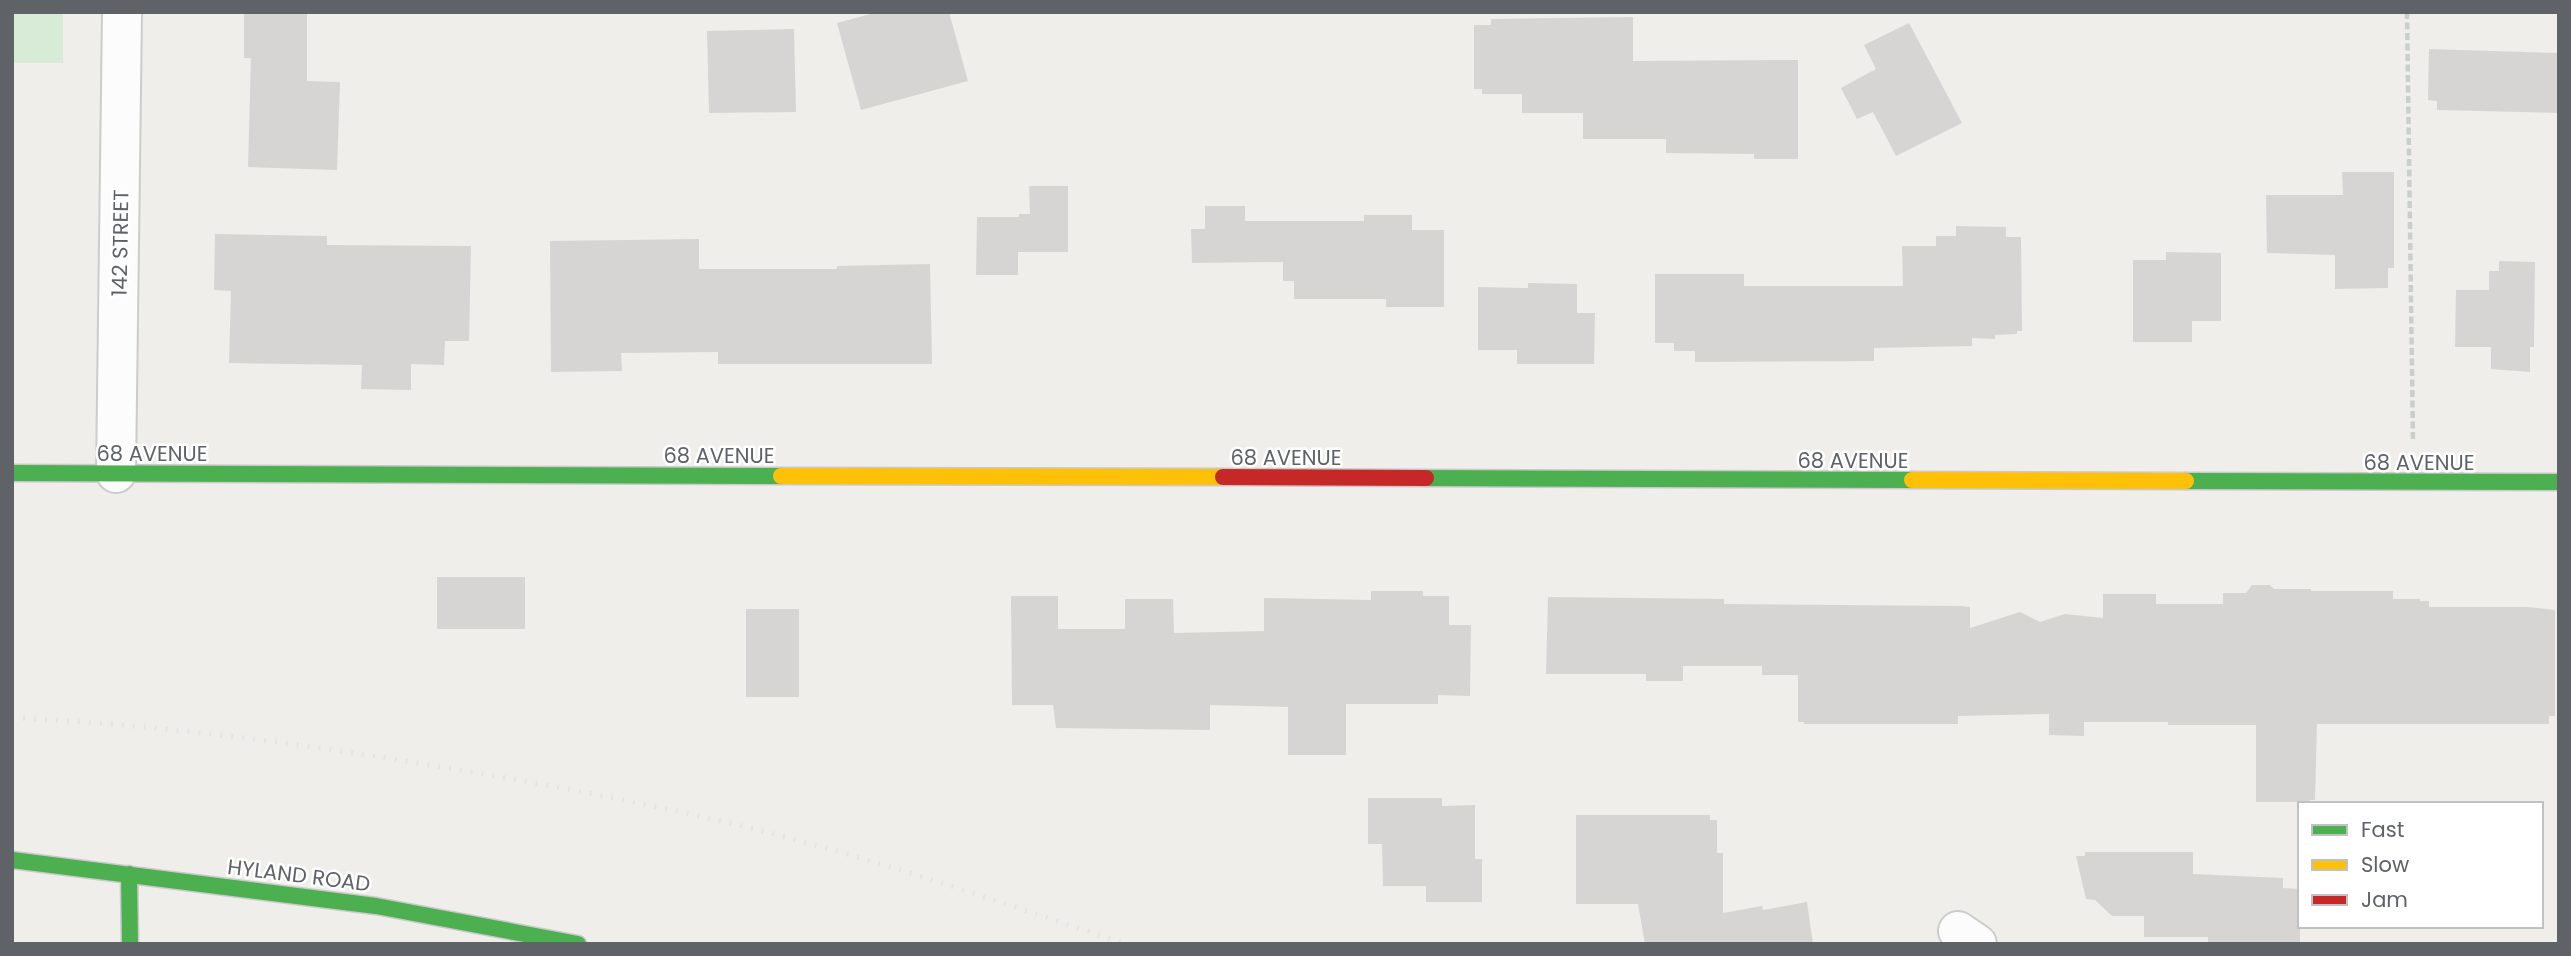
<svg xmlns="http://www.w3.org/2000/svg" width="2571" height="956" viewBox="0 0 2571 956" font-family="Poppins,sans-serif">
  <rect width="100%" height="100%" fill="#efeeea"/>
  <!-- green -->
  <path fill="#d8ebd6" d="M 12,12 L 63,12 L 63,63 L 12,63 Z"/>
  <!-- building -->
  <path fill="#d6d5d3" d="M 244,12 L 307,12 L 307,81 L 340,82 L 337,170 L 248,167 L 251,58 L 244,58 Z
    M 878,12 L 949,12 L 968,81 L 861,110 L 837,23 Z
    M 1633,17 L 1633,61 L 1798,60 L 1798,159 L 1754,159 L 1754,154 L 1666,153 L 1666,139 L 1583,139 L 1583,113 L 1522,113 L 1522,94 L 1482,94 L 1482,89 L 1474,89 L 1474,25 L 1491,25 L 1491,19 Z
    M 1909,23 L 1962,123 L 1896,156 L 1873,112 L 1857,119 L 1841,88 L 1876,69 L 1864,45 Z
    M 794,29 L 796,112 L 709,113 L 707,31 Z
    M 2429,49 L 2559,53 L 2559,113 L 2437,110 L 2437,101 L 2428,100 Z
    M 2342,172 L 2394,172 L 2394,268 L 2388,268 L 2388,288 L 2335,289 L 2335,255 L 2267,253 L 2266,195 L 2343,195 Z
    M 1029,186 L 1068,186 L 1068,252 L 1018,252 L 1018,275 L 976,275 L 977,217 L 1019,217 L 1019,214 L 1030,214 Z
    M 1205,206 L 1245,206 L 1245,221 L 1364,221 L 1364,215 L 1412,215 L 1412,230 L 1444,230 L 1444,307 L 1386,307 L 1386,299 L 1294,299 L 1294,281 L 1283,281 L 1283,262 L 1192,263 L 1191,229 L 1205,229 Z
    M 1956,226 L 2006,227 L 2006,237 L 2021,237 L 2022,331 L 2017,331 L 2017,334 L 1995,335 L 1995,339 L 1972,338 L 1972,346 L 1874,348 L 1874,361 L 1695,362 L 1695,351 L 1674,351 L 1674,343 L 1655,343 L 1655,274 L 1744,274 L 1744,286 L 1903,286 L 1902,246 L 1936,246 L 1936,236 L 1956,236 Z
    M 215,234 L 327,236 L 327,245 L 471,246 L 469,341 L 445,341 L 444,365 L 411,364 L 411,390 L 361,389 L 362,365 L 229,363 L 231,291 L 214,290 Z
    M 699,239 L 699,269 L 837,269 L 837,266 L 930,264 L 932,364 L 718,364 L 718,352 L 621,353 L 622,371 L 551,372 L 550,241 Z
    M 2166,252 L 2221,253 L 2221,321 L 2192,321 L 2192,342 L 2133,342 L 2133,260 L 2166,260 Z
    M 2499,261 L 2535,262 L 2534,347 L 2530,347 L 2530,372 L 2491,369 L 2491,347 L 2455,347 L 2456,290 L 2489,290 L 2489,271 L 2499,271 Z
    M 1528,283 L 1577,284 L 1577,313 L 1595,313 L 1594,364 L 1517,364 L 1517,350 L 1478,350 L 1478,287 L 1528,288 Z
    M 437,577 L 525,577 L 525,629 L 437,629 Z
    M 2252,585 L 2270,585 L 2274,589 L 2311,589 L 2311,591 L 2393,591 L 2393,599 L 2420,599 L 2420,601 L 2429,601 L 2429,607 L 2528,607 L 2555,610 L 2555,716 L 2549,716 L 2549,724 L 2317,724 L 2315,800 L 2310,800 L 2310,802 L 2256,802 L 2256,725 L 2168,725 L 2168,722 L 2084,722 L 2084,736 L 2049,735 L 2049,714 L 1958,716 L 1958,724 L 1804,724 L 1804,722 L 1798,722 L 1798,675 L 1762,675 L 1762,666 L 1683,666 L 1683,681 L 1646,681 L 1646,674 L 1546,674 L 1548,597 L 1724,599 L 1724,604 L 1961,606 L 1970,607 L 1970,628 L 2020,612 L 2040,622 L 2065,614 L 2103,618 L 2103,594 L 2156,594 L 2156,604 L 2223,604 L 2223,593 L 2246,593 Z
    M 1371,591 L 1423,591 L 1423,596 L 1449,596 L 1449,625 L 1471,625 L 1470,696 L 1438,695 L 1438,704 L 1346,704 L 1346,755 L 1288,755 L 1288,707 L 1210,705 L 1210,730 L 1056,728 L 1053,705 L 1012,705 L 1011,596 L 1058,596 L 1058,629 L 1125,629 L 1125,599 L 1173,599 L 1174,633 L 1264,631 L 1264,598 L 1371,600 Z
    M 746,609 L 799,609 L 799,697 L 746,697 Z
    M 1368,798 L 1442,798 L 1442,806 L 1475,805 L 1475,859 L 1482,859 L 1482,902 L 1426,902 L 1426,886 L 1383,886 L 1382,844 L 1368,844 Z
    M 1576,815 L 1710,815 L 1710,820 L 1717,820 L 1717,853 L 1723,853 L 1723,913 L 1762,906 L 1763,910 L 1807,902 L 1813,944 L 1645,944 L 1638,904 L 1576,904 Z
    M 2085,852 L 2193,852 L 2193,874 L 2283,878 L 2283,888 L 2300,889 L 2300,944 L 2208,944 L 2208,937 L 2144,937 L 2144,916 L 2112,916 L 2095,900 L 2086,899 L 2076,856 L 2085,856 Z"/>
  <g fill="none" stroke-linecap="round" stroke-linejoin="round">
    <defs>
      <path id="street" d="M 116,473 L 122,12
        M 1958,931 L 1977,944"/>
      <path id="fast" d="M 12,473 L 781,476
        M 1426,478 L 1912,480
        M 2186,481 L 2559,482
        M 12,860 L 376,906 L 578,944
        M 129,874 L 130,944"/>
      <path id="slow" d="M 781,476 L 1223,477
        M 1912,480 L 2186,481"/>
      <path id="jam" d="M 1223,477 L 1426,478"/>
    </defs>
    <!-- street casing -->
    <use href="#street" stroke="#cbcccc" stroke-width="42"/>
    <!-- fast casing -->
    <use href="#fast" stroke="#cacacb" stroke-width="19"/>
    <!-- slow casing -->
    <use href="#slow" stroke="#cacacb" stroke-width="19"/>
    <!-- jam casing -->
    <use href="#jam" stroke="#cacacb" stroke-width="19"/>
    <!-- path -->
    <path stroke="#cacfcc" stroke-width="4.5" stroke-dasharray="7 3.5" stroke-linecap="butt" d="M 2407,12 L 2413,441"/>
    <!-- street -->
    <use href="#street" stroke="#fdfcfc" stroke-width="38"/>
    <!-- fast -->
    <use href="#fast" stroke="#4caf50" stroke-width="16"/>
    <!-- slow -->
    <use href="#slow" stroke="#ffc107" stroke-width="16"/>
    <!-- jam -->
    <use href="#jam" stroke="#c62828" stroke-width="16"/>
    <!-- rail -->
    <path stroke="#e4e4e4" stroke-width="5" stroke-dasharray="2 9" stroke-linecap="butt" d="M 12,718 C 175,725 341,749 501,777 C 606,796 712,816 815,845 C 920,874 1023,910 1126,944"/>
  </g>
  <g text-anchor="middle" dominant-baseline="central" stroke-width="5" stroke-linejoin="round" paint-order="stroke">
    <!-- street labels -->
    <g font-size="21" fill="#5f6368" stroke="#fff">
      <text transform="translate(120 243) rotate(-89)">142 STREET</text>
      <text x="152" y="453">68 AVENUE</text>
      <text x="719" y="455">68 AVENUE</text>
      <text x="1286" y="457">68 AVENUE</text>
      <text x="1853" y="460">68 AVENUE</text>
      <text x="2419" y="462">68 AVENUE</text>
      <text transform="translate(299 875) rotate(7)">HYLAND ROAD</text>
    </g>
  </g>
  <!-- border -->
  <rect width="2571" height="956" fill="none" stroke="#5f6368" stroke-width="28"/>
  <!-- legend -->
  <rect x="2298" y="802" width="245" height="126" fill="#ffffff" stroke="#bfc1c3" stroke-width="2"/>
  <rect x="2312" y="825" width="35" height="10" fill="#4caf50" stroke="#bfc1c3" stroke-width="2"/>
  <text x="2361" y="837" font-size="21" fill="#5f6368">Fast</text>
  <rect x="2312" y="860" width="35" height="10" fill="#ffc107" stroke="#bfc1c3" stroke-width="2"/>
  <text x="2361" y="872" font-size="21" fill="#5f6368">Slow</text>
  <rect x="2312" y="895" width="35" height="10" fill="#c62828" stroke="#bfc1c3" stroke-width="2"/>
  <text x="2361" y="907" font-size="21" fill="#5f6368">Jam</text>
</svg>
